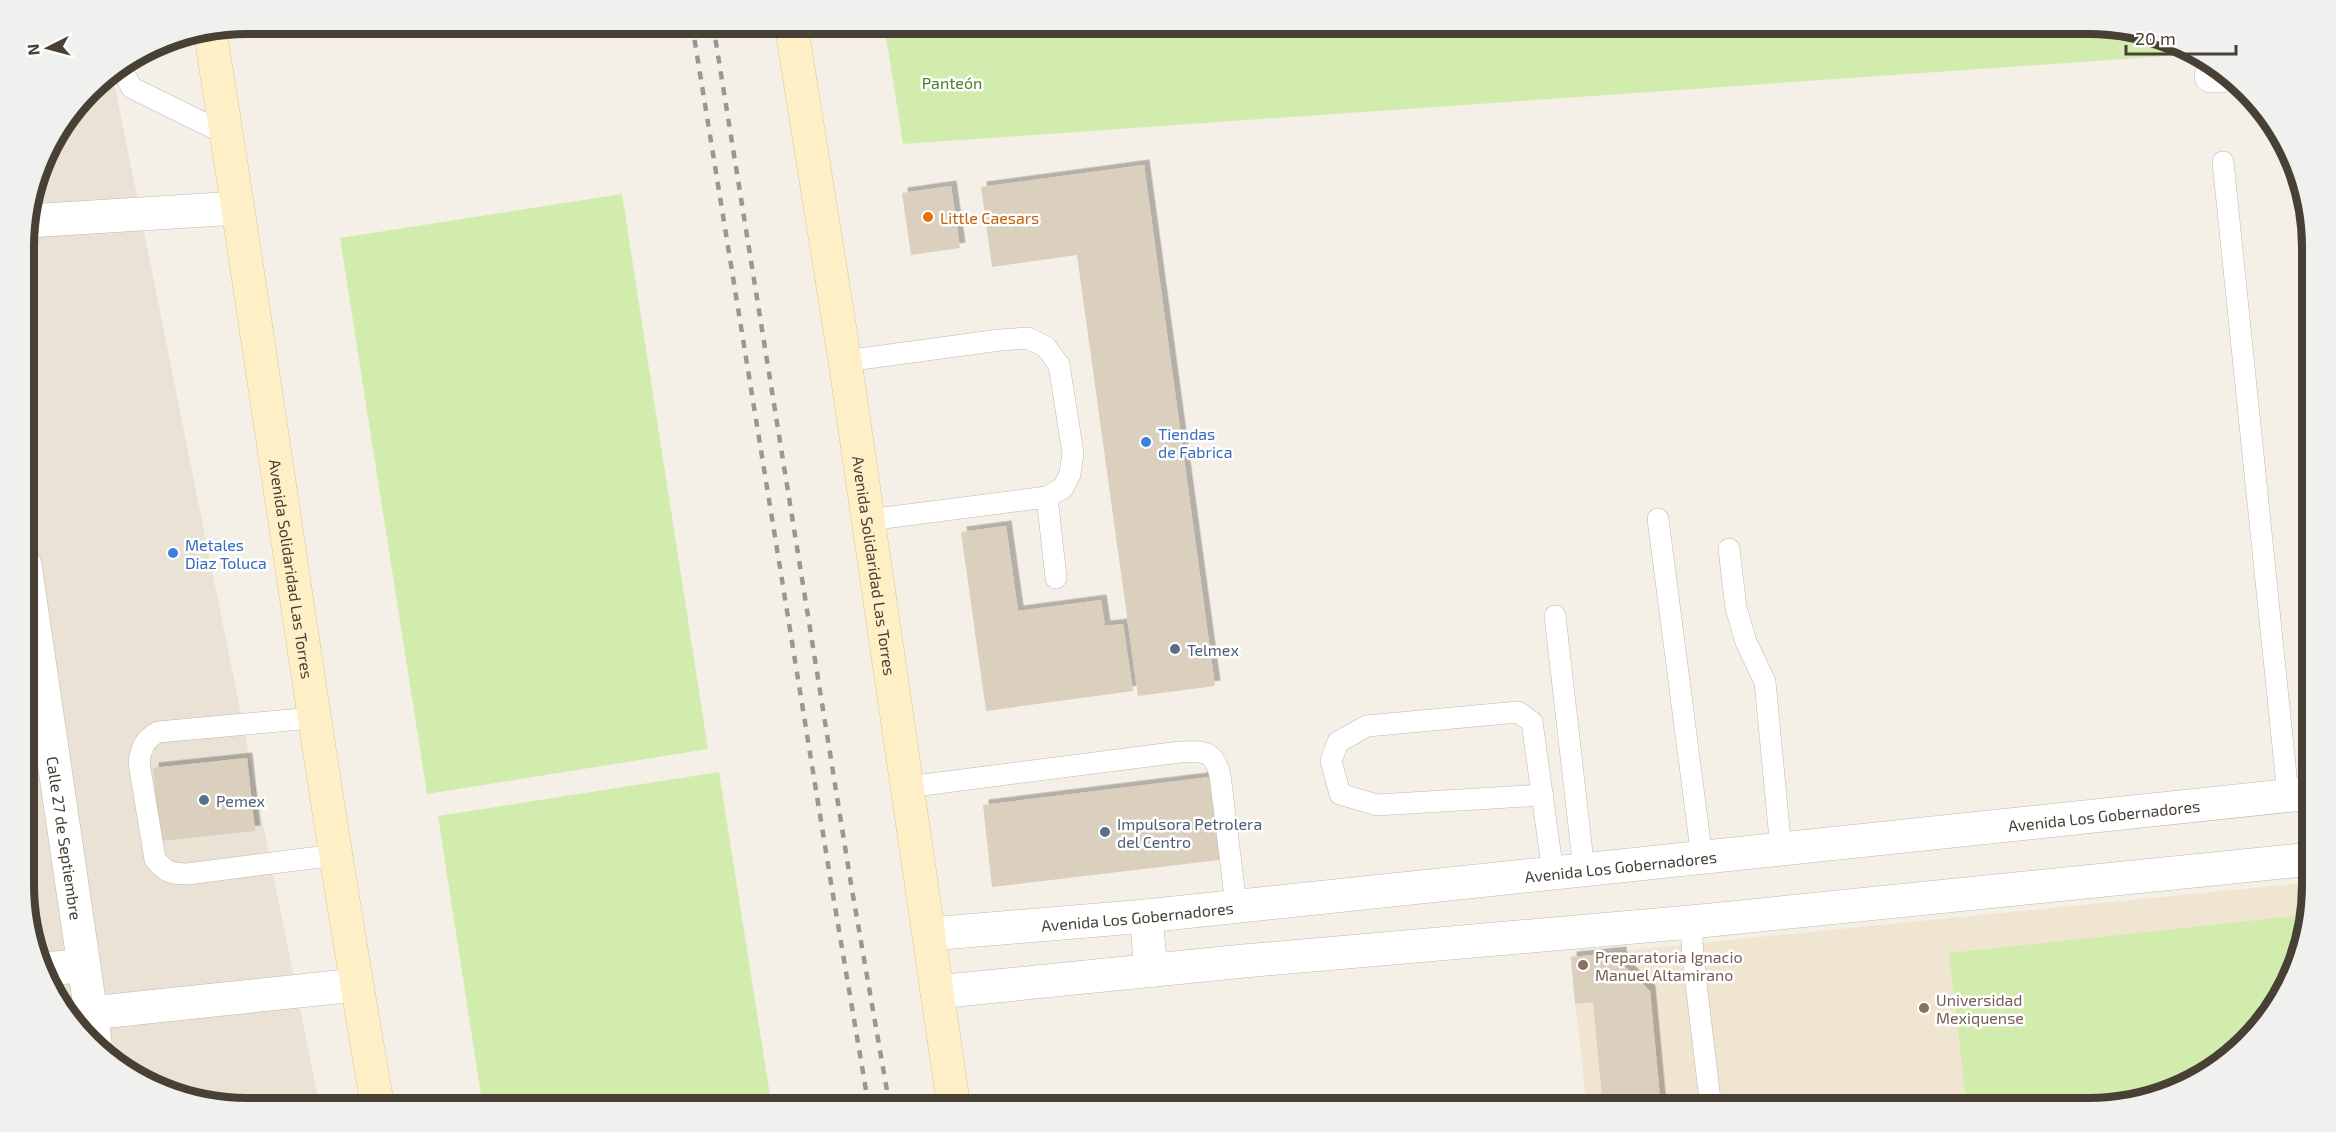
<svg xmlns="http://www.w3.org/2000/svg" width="2336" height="1132" viewBox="0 0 2336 1132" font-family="'Exo 2',sans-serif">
  <defs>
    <filter id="shadow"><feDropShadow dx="5.5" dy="-5.5" stdDeviation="0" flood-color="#0004"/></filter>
  </defs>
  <rect width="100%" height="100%" fill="#f5f0e7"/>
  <!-- residential -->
  <path fill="#e9e2d5" d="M 112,72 L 320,1108 L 247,1108 L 149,1085 L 70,1020 L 41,970 L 26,914 L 25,232 L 47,149 L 100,80 Z"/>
  <!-- education -->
  <path fill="#efe5d0" d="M 2312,882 L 2289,983 L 2257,1032 L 2213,1071 L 2160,1096 L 2103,1108 L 1587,1108 L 1570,956 Z"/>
  <!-- green -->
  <path fill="#d2ecad" d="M 884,24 L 2089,24 L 2187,47 L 2196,54 L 903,144 Z
    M 622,194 L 708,749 L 427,794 L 340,238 Z
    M 719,772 L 772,1108 L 483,1108 L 438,816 Z
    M 2305,915 L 2289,983 L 2257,1032 L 2213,1071 L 2160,1096 L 2103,1108 L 1967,1108 L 1949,953 Z"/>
  <!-- building -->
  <path fill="#dbcfbe" filter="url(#shadow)" d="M 1144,165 L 1215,686 L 1138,696 L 1077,255 L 992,267 L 981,187 Z
    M 951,186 L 960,248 L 911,255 L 902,193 Z
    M 1006,526 L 1018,611 L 1101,600 L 1105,626 L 1123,624 L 1133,691 L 986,711 L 961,532 Z
    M 247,758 L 255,831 L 160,841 L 153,768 Z
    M 1218,776 L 1228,859 L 992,887 L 983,805 Z
    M 1621,952 L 1622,964 L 1650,991 L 1661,1108 L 1603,1108 L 1593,1002 L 1575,1004 L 1571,957 Z"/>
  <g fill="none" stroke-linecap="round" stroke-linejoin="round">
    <defs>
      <path id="service" d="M 120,67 L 132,88 L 226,134
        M 2223,162 L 2288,795
        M 845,361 L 1000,340 L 1028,338 L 1046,347 L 1059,365 L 1073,453 L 1070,474 L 1063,488 L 1047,497 L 868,520
        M 1047,497 L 1056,578
        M 1658,519 L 1702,858
        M 1729,549 L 1736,608 L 1746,642 L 1765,682 L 1781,850
        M 1555,616 L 1584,870
        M 313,718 L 158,732 C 144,740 141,748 139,763 L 155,859 C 165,872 171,874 187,874 L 335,855
        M 907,787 L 1180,752 C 1203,751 1214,750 1220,775 L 1236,905
        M 1543,795 L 1377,805 L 1340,794 L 1331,761 L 1338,742 L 1367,726 L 1518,712 L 1532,722 L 1553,873
        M 1691,922 L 1693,958 L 1711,1108"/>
      <g id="minor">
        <path d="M 2211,76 L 2222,76"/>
        <path d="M 28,221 L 238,208"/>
        <path id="s1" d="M 25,565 L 95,1041"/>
        <path d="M 40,969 L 84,966"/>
        <path d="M 91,1013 L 356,985"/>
      </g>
      <g id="tertiary">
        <path d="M 1146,916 L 1151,971"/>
        <path id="s2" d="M 930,934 L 1146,916 L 2312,793"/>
        <path d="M 937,992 L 1244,961 L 1691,922 L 2312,859"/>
      </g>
      <g id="secondary">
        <path id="s3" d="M 791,24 L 845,361 L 954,1108"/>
        <path id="s4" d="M 210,31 C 268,390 315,750 378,1108"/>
      </g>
    </defs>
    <!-- service casing -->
    <use href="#service" stroke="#c1b8a9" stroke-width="22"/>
    <!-- minor casing -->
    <use href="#minor" stroke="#c1b8a9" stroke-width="34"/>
    <!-- tertiary casing -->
    <use href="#tertiary" stroke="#c1b8a9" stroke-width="34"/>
    <!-- secondary casing -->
    <use href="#secondary" stroke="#dcc695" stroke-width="34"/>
    <!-- service -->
    <use href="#service" stroke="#fff" stroke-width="21"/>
    <!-- minor -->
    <use href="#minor" stroke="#fff" stroke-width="33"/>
    <!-- tertiary -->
    <use href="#tertiary" stroke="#fff" stroke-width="33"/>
    <!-- secondary -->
    <use href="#secondary" stroke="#ffefc7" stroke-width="33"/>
    <!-- rail -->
    <path stroke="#979797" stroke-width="4.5" stroke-dasharray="8 8" stroke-linecap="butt" d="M 692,24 L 832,889 L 869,1108
      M 713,24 L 851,884 L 890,1108"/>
  </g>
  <!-- markers -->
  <circle fill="#e8710a" stroke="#fff" stroke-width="2" cx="928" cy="217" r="6"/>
  <g fill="#3f7fe0" stroke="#fff" stroke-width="2">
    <circle cx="1146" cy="442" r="6"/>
    <circle cx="173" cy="553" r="6"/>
  </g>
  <g fill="#5c6f8a" stroke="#fff" stroke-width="2">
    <circle cx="1175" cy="649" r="6"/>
    <circle cx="204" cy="800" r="6"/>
    <circle cx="1105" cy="832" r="6"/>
  </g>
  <g fill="#8d6e63" stroke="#fff" stroke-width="2">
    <circle cx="1583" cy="965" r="6"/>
    <circle cx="1924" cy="1008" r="6"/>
  </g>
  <g text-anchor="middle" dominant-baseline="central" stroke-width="5" stroke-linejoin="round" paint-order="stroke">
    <!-- park labels -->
    <g font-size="16" fill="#4a8023" stroke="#fff">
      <text x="952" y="82">Panteón</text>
    </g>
    <!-- food labels -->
    <g font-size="16" fill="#c56008" stroke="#fff" text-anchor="start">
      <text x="940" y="217">Little Caesars</text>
    </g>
    <!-- shop labels -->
    <g font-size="16" fill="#366cbe" stroke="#fff" text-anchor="start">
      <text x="1158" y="433">Tiendas<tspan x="1158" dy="18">de Fabrica</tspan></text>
      <text x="185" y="544">Metales<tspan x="185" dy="18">Diaz Toluca</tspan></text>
    </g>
    <!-- street labels -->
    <g font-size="16" fill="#494035" stroke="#fff">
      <text stroke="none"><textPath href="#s3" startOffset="548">Avenida Solidaridad Las Torres</textPath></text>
      <text stroke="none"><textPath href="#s4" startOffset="544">Avenida Solidaridad Las Torres</textPath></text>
      <text stroke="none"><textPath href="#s2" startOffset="1180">Avenida Los Gobernadores</textPath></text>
      <text stroke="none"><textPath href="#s1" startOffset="276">Calle 27 de Septiembre</textPath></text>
      <text stroke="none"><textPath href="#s2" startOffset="694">Avenida Los Gobernadores</textPath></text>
      <text stroke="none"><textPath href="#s2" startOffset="208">Avenida Los Gobernadores</textPath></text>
    </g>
    <!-- service labels -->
    <g font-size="16" fill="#4e5e75" stroke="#fff" text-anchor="start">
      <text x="1187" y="649">Telmex</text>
      <text x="216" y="800">Pemex</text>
      <text x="1117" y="823">Impulsora Petrolera<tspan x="1117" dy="18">del Centro</tspan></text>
    </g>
    <!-- education labels -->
    <g font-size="16" fill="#785e54" stroke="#fff" text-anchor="start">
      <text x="1595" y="956">Preparatoria Ignacio<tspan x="1595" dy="18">Manuel Altamirano</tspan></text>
      <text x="1936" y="999">Universidad<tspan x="1936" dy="18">Mexiquense</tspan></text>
    </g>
  </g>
  <!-- crop -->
  <path d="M0 0H2336V1132H0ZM247 34H2089A213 213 0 0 1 2302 247V885A213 213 0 0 1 2089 1098H247A213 213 0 0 1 34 885V247A213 213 0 0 1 247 34Z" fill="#f0f0ef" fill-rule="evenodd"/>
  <path fill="none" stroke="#494035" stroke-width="8" d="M247 34H2089A213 213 0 0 1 2302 247V885A213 213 0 0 1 2089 1098H247A213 213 0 0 1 34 885V247A213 213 0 0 1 247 34Z"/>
  <!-- north arrow -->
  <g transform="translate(48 48) rotate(264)" stroke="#ffffff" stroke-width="4.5" paint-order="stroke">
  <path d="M0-4.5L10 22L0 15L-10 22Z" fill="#494035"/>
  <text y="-9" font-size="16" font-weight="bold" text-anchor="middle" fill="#494035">N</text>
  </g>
  <!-- scale -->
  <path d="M2126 45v9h110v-9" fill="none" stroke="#494035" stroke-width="3"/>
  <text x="2135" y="45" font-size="18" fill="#494035" stroke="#ffffff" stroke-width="4.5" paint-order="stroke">20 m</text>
</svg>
